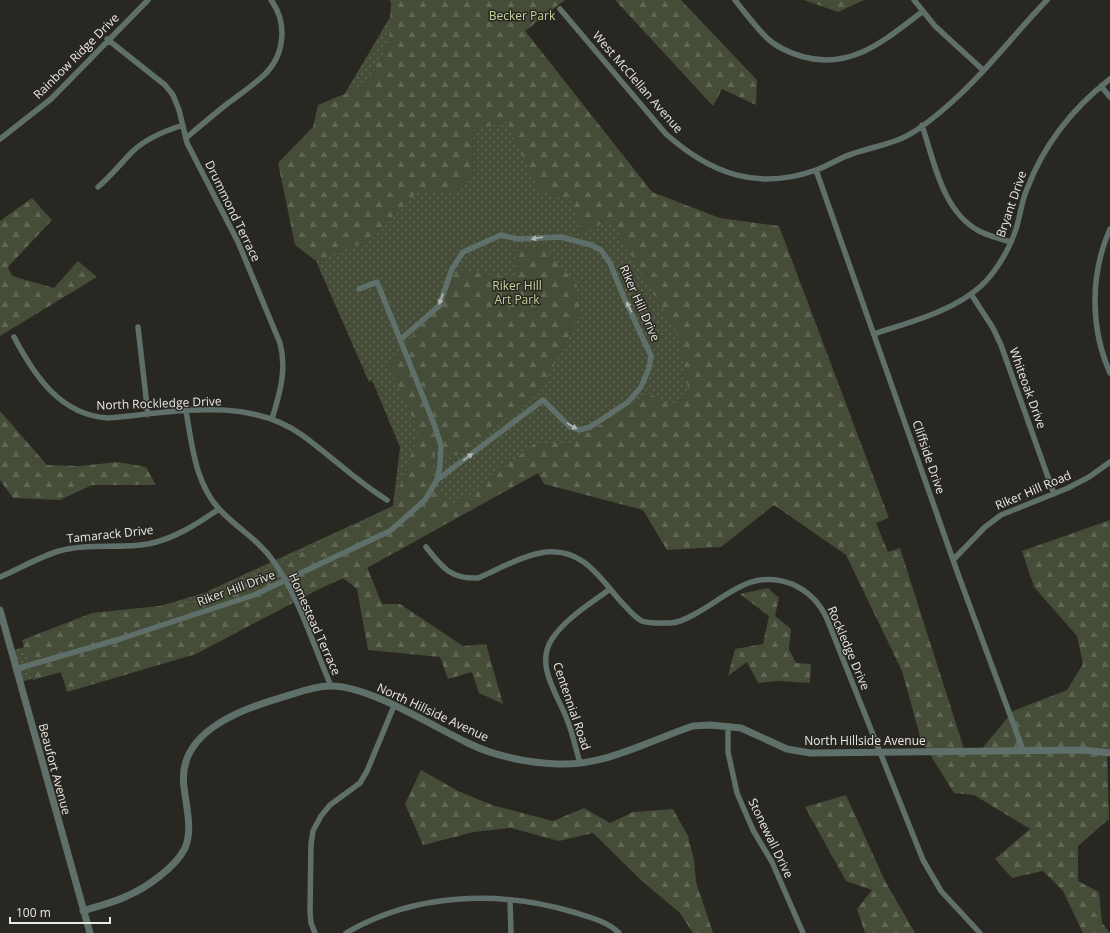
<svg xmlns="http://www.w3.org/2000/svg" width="1110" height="933" viewBox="0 0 1110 933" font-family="'Open Sans',sans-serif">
  <defs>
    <pattern id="green-dots" width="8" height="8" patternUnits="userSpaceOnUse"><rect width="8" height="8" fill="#454c37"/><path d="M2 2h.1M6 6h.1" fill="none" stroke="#606654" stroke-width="1.8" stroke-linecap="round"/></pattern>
    <pattern id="forest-firs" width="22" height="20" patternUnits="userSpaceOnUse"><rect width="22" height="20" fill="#454c37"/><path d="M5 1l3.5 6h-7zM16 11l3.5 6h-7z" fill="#606654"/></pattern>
  </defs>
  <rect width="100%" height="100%" fill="#292721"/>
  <!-- green -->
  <path fill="url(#green-dots)" d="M 400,0 L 525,31 L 838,429 L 667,550 L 601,438 L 367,568 L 264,613 L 21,682 L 14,650 L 204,593 L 393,506 L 400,447 L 372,380 L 369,382 L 316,261 L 322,258 L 291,185 Z"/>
  <!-- forest -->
  <path fill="url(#forest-firs)" d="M 389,0 L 565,0 L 525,31 L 652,192 L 720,218 L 779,226 L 889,518 L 876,523 L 888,552 L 900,548 L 965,752 L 980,751 L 1013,711 L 1067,690 L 1083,664 L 1077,636 L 1034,587 L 1022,551 L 1110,520 L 1110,750 L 1107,750 L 1109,819 L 1078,846 L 1078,881 L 1099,892 L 1102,923 L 1110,933 L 1083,933 L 1063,891 L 1043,871 L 1012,878 L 995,859 L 1030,829 L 974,795 L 954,793 L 921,740 L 902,671 L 846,555 L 774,505 L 721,547 L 667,550 L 643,510 L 544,484 L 538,473 L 367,567 L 382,604 L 400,604 L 463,646 L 486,644 L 503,704 L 479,693 L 472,672 L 448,679 L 440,657 L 368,650 L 357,589 L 342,577 L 196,654 L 67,692 L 61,672 L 33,680 L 22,640 L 92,613 L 206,601 L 393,506 L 419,432 L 388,363 L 439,306 L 452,269 L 515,278 L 518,250 L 543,246 L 577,285 L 580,315 L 540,392 L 457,455 L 435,452 L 429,484 L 457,505 L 535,443 L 572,443 L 648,393 L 672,406 L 689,395 L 679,337 L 611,220 L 582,233 L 573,200 L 539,191 L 507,122 L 474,130 L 474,172 L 456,193 L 418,192 L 374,238 L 316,261 L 295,245 L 278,163 L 313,127 L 318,105 L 366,85 L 389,41 L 391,2 Z
    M 615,0 L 681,0 L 757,80 L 756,105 L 722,89 L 713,106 Z
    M 804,0 L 864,0 L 838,12 Z
    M 32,198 L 52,220 L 8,267 L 12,276 L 54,288 L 78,261 L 97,277 L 0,336 L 0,221 Z
    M 0,411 L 47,465 L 79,466 L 118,462 L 146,467 L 156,485 L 92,485 L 60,500 L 13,498 L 0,480 Z
    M 768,588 L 779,598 L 775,616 L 791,629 L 789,649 L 796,663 L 811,664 L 810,683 L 778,681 L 758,683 L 747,662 L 728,676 L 735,649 L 763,644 L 769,616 L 740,594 Z
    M 421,770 L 458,791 L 492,805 L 553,821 L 584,808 L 610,823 L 633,812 L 673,809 L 688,836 L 694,860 L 696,882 L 713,933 L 693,933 L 680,913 L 643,882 L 593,833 L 559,841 L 511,828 L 474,832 L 423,845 L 405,804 Z
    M 846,795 L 885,881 L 915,933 L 865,933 L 857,909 L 872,890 L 846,881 L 805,807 Z"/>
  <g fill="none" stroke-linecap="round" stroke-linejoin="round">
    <!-- minor -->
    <path stroke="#5f6f6a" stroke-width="5.5" d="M 735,0 C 745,13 755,26 767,38 C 777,48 790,53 804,57 C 852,70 886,39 922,12
      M 914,0 L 935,26 L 983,70
      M 560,9 L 666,134 C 711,174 758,191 816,170 C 828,166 839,158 852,154 C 866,149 881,146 895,141 C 913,135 931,120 945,108 C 983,76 1013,35 1047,0
      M 107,39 L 165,85 L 173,95 L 179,110 L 187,143 L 238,242 L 280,343 C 287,369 280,393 272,419
      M 1101,86 L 1110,97
      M 922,125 C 934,161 942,211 979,231 C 989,236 1000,239 1011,242
      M 186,138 C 200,126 213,115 227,104 C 239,95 252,86 263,76 C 285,56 288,23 271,0
      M 0,139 L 51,99 L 148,0
      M 816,170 L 958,574 L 1023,750
      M 98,187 C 111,176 121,163 133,151 C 147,138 165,131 183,125
      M 1110,229 C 1090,274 1090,328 1110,373
      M 971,294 L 993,328 L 1001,345 L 1054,494
      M 138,327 L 148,415
      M 874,334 C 910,322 952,312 981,286 C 995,273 1009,250 1015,232 C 1020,218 1021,203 1027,189 C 1044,144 1073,108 1110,79
      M 14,337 C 34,375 60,415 108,418 C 172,413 246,395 302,435 C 331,456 356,481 387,500
      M 401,339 L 439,306 L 452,269 L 463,252 L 501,235 L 517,239 L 561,237 L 591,245 L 601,250 L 610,263 L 622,293 L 651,356 L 649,368 L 641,387 L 628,402 L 590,427 L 579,430 L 570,427 L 543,400 L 437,480
      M 186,411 C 192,444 195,484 220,510 C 237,528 260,541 274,562 C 300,599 313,645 331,686
      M 426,547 C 442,567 450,579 478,578 C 499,569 523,555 546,552 C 584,548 601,580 624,605 C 629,610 635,618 642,621 C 650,624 661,623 670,623 C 678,623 688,618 695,614 C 727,597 751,568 792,584 C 808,591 820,603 827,619 L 923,860 L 941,891 L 980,933
      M 953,560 L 985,527 L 1001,515 L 1068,488 L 1089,477 L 1110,462
      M 0,577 C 19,569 39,557 59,551 C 88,543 118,549 148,544 C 174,539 197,524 219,509
      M 16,669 L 120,639 L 254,595 L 390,531 L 425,500 L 437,480 L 440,466 L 441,445 L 434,424 L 377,282 L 359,289
      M 728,726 L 728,752 L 737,793 L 753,830 L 772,862 L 803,933
      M 580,763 C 576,750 573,735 568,722 C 559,696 534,666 552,639 C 566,618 590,604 610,589
      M 510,900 L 511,933
      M 315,933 L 311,923 L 310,912 L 311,844 L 313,831 L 321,816 L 330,805 L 360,783 L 367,771 L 394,706
      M 346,933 C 414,893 498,890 573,912 C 589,917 607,921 619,933"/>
    <!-- tertiary -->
    <path stroke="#5f6f6a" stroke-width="7" d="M 0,610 L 90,933
      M 83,911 C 97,906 113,903 127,896 C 146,888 176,867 185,848 C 193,830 186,806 184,787 C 176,728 249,707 293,694 C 305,690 318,686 330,686 C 368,685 432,726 468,743 C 494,756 528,763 557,764 C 606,766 648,741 693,726 L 710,725 L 741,728 L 787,749 L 810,753 L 1083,750 L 1110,753"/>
  </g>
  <!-- one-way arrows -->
  <defs><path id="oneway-solid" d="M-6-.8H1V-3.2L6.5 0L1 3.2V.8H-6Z"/></defs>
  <g fill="#b2b8b3">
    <use href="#oneway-solid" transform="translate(537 238) rotate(170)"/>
    <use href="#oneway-solid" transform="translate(441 299) rotate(110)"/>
    <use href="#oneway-solid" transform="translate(629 307) rotate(-116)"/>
    <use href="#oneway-solid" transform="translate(572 426) rotate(31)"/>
    <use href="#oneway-solid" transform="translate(468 457) rotate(-37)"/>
  </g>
  <g text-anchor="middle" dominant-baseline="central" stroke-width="3" stroke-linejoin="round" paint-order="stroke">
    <!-- park labels -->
    <g font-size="12" fill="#c2d49c" stroke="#292721">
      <text x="522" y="15">Becker Park</text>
      <text x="517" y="285">Riker Hill<tspan x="517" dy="14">Art Park</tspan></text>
    </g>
    <!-- street labels -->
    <g font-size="12" fill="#eae8e4" stroke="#292721">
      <text transform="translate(76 56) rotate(-45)">Rainbow Ridge Drive</text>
      <text transform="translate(638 82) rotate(49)">West McClellan Avenue</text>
      <text transform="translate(1011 204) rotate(-71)">Bryant Drive</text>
      <text transform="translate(233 211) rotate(64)">Drummond Terrace</text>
      <text transform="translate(640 303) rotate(66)">Riker Hill Drive</text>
      <text transform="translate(1028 388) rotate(70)">Whiteoak Drive</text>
      <text transform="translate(159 403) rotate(-2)">North Rockledge Drive</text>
      <text transform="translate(929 457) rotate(71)">Cliffside Drive</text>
      <text transform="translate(1033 490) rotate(-23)">Riker Hill Road</text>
      <text transform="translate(110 534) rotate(-6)">Tamarack Drive</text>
      <text transform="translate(236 588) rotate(-20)">Riker Hill Drive</text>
      <text transform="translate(315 624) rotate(66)">Homestead Terrace</text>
      <text transform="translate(849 648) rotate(67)">Rockledge Drive</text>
      <text transform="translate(572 706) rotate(71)">Centennial Road</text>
      <text transform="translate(433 712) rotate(25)">North Hillside Avenue</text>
      <text x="865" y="740">North Hillside Avenue</text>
      <text transform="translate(55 769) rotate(75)">Beaufort Avenue</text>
      <text transform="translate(771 838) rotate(64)">Stonewall Drive</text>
    </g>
  </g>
  <!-- scale -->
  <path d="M10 917v6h100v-6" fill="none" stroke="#eae8e4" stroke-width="2"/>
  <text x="16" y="917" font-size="12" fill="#eae8e4" stroke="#292721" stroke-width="3" paint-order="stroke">100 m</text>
</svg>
